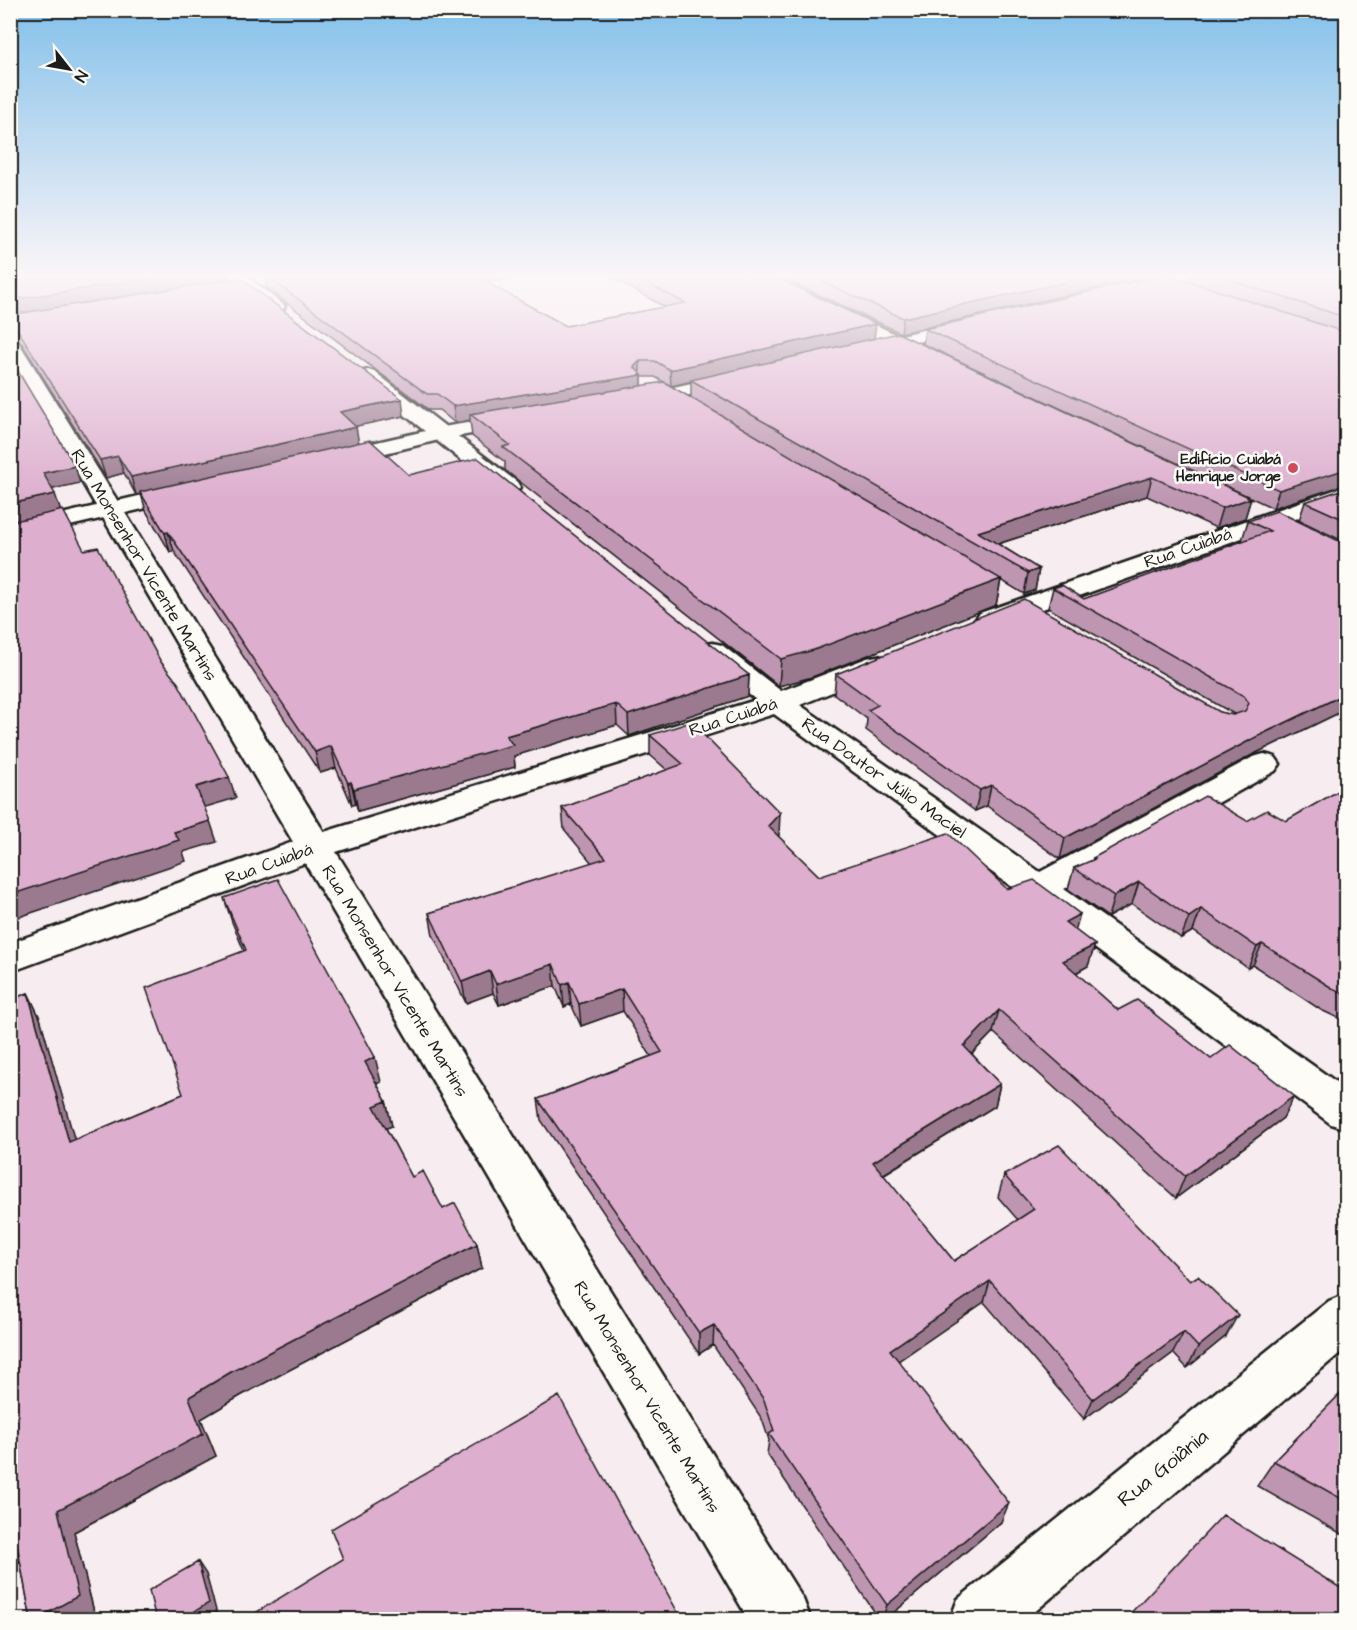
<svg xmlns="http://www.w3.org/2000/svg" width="1357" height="1630" viewBox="0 0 1357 1630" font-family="'Architects Daughter',sans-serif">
  <rect width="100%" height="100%" fill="#f7ecef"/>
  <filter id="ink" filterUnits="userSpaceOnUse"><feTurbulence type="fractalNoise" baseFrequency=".0167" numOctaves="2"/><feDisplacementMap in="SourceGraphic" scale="12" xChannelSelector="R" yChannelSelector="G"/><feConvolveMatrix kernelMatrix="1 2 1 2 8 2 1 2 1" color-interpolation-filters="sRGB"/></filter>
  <g filter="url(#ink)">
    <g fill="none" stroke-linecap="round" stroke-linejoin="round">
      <defs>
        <path id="minor" d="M 226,274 L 244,274 L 285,306 L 283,310 L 271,310 Z
          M 748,274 L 768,274 L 931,351 L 933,355 L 931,359 L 917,359 L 750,277 Z
          M 1137,274 L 1160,274 L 1200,287 L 1202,291 L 1194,296 L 1188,295 L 1139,277 Z
          M 10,338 L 16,339 L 19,343 L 324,832 L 756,700 L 702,657 L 698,651 L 702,645 L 712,643 L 722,645 L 781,691 L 867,658 L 877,656 L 887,658 L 891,664 L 887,670 L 800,705 L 1040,872 L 1253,757 L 1264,754 L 1275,757 L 1280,764 L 1275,771 L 1064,889 L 1346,1089 L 1346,1129 L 1331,1124 L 1026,897 L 774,714 L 336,852 L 803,1599 L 811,1620 L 749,1620 L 305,863 L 10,972 L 10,943 L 293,842 L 10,359 Z
          M 368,370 L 375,372 L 517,482 L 520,487 L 517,492 L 509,494 L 501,492 L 361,380 L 358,376 L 361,372 Z
          M 1346,486 L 1346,501 L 998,625 L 989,627 L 980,625 L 976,619 L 980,613 Z
          M 1346,1294 L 1346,1348 L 1025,1620 L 950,1620 L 958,1599 L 1329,1301 Z"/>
        <path id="major" d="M 1170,274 L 1198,274 L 1196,277 L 1134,292 L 1126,287 L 1128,284 Z
          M 969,319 L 975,320 L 978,324 L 975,328 L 865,355 L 859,353 L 856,349 L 859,345 Z
          M 736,373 L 743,375 L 746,379 L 743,383 L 636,407 L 629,405 L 626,401 L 629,397 Z
          M 515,415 L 522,417 L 525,421 L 522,425 L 443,439 L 336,465 L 328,463 L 325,458 L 328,453 L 443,427 Z
          M 186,485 L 194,487 L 197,492 L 194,497 L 10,540 L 10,526 Z"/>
      </defs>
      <!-- minor casing -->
      <use href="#minor" stroke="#1c1c1c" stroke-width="5"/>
      <!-- major casing -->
      <use href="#major" stroke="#1c1c1c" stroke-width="5"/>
      <!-- minor -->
      <use href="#minor" fill="#fdfcf7" fill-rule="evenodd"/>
      <!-- major -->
      <use href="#major" fill="#fdfcf7" fill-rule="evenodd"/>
    </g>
    <!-- wall -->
    <path fill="#be96b1" stroke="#1c1c1c" stroke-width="1.5" fill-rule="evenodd" d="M 10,274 L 228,274 L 229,280 L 404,416 L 355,426 L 358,442 L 409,475 L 749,675 L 748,696 L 629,736 L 617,725 L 514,756 L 515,767 L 358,811 L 356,804 L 352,805 L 336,768 L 320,773 L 174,551 L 170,552 L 146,511 L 141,494 L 136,495 L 124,473 L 106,478 L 21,342 L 16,337 L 10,336 Z
      M 247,274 L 536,274 L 487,283 L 566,326 L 665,307 L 605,274 L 768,274 L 875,339 L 1251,498 L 1245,518 L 1216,528 L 1147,496 L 998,544 L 1039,569 L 1035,590 L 1024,594 L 1001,580 L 996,605 L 812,677 L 779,686 L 505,470 L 505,462 L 472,436 L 470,420 L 455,423 L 439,410 L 429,410 L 267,288 L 264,275 L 252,277 ZM 642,377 L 655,377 L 671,386 L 691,381 L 691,398 L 642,386 Z
      M 774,274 L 1139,274 L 1138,279 L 901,333 Z
      M 1191,274 L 1347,274 L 1347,484 L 1273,508 L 923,344 L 925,329 L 1189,281 Z
      M 1347,488 L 1347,543 L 1299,520 L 1305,502 Z
      M 1248,521 L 1347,543 L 1347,709 L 1252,755 L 1060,859 L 987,806 L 975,811 L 866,730 L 867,719 L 834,694 L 836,674 L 1220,712 L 1233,715 L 1234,714 L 1048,608 L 1053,588 L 1084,599 L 1244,541 L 1242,540 Z
      M 650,735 L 779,835 L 778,836 L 819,876 L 1007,889 L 1075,930 L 1095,945 L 1088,966 L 1076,973 L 1118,1010 L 1211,1059 L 1294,1096 L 1283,1118 L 1176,1198 L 993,1032 L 972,1054 L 1000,1084 L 995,1106 L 883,1175 L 954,1261 L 1018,1220 L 998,1197 L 1004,1175 L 1226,1336 L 1187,1368 L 1173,1353 L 1084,1419 L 984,1302 L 898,1361 L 1001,1522 L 885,1620 L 880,1620 L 767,1454 L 769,1440 L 762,1419 L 713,1345 L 699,1354 L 541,1120 L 538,1099 L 651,1056 L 623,1011 L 581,1026 L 571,1004 L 564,1007 L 555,986 L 499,1005 L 493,993 L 466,1003 L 433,935 L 429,913 L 592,863 L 564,829 L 562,808 L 667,770 L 650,755 Z
      M 1347,786 L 1347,1022 L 1321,1010 L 1253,965 L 1248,968 L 1193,931 L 1181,938 L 1132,904 L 1108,917 L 1068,889 L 1074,868 L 1092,861 L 1093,858 L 1247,821 L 1286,821 Z
      M 224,898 L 381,1082 L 377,1084 L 386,1101 L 392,1126 L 386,1128 L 412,1177 L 477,1244 L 482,1268 L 242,1395 L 201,1419 L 216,1456 L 74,1532 L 95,1616 L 88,1620 L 31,1620 L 20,1561 L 10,1566 L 10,1000 L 28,993 L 40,1018 L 74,1140 L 183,1094 L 244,951 L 232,922 Z
      M 1347,1387 L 1347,1537 L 1257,1486 L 1274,1461 Z"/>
    <!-- shaded-wall -->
    <path fill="#9b7a90" stroke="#1c1c1c" stroke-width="1.5" d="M 180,274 L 228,274 L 229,280 L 10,316 L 10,300 Z
      M 251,274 L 268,274 L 252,277 Z
      M 468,274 L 536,274 L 470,286 Z
      M 1102,274 L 1139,274 L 1138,279 L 901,333 L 903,318 Z
      M 876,324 L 874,339 L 671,386 L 670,370 Z
      M 640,361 L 640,375 L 642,375 L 642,391 L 470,414 L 470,420 L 455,423 L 453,406 L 634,367 Z
      M 402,399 L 404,416 L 343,429 L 340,412 Z
      M 356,427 L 359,444 L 136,495 L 131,477 Z
      M 118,456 L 124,473 L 106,478 L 100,460 Z
      M 75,466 L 80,483 L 49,490 L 43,473 Z
      M 1347,469 L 1347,484 L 1273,508 L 1279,490 Z
      M 1152,477 L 1147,496 L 985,548 L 978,532 Z
      M 55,494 L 61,512 L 10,524 L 10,504 Z
      M 1251,498 L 1245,518 L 1216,528 L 1222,508 Z
      M 168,532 L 174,551 L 170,552 L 165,533 Z
      M 1039,569 L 1035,590 L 1024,594 L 1028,573 Z
      M 1001,579 L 996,605 L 812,677 L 779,686 L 781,659 Z
      M 749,675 L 748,696 L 629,736 L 628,715 Z
      M 1347,693 L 1347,709 L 1252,755 L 1060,859 L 1065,838 L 1260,735 Z
      M 616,704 L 617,725 L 514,756 L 515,767 L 358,811 L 354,789 L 506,736 Z
      M 331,746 L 336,768 L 320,773 L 315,752 Z
      M 229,777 L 236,798 L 202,808 L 196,787 Z
      M 351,782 L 356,804 L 352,805 L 348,783 Z
      M 991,785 L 987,806 L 975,811 L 980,790 Z
      M 780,813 L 779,835 L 767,847 L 768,826 Z
      M 210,821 L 217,842 L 183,852 L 186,861 L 19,917 L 10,898 L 10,891 L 174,832 Z
      M 1139,882 L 1132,904 L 1108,917 L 1114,896 Z
      M 1201,909 L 1193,931 L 1181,938 L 1189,917 Z
      M 1080,914 L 1074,935 L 1065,922 Z
      M 1262,944 L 1253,965 L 1248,968 L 1257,947 Z
      M 1095,945 L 1088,966 L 1057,983 L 1063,961 Z
      M 553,964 L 555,986 L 499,1005 L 496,984 Z
      M 490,971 L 493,993 L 466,1003 L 462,982 Z
      M 569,982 L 571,1004 L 564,1007 L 562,985 Z
      M 622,989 L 623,1011 L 581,1026 L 579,1004 Z
      M 28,993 L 40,1018 L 82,1166 L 69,1142 Z
      M 999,1010 L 993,1032 L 959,1067 L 964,1046 Z
      M 375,1057 L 381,1082 L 371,1086 L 365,1062 Z
      M 1000,1084 L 995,1106 L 869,1183 L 873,1162 Z
      M 1294,1096 L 1283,1118 L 1176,1198 L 1185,1176 Z
      M 386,1101 L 392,1126 L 381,1130 L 374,1106 Z
      M 477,1244 L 482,1268 L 242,1395 L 201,1419 L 216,1456 L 74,1532 L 95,1616 L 88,1620 L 35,1620 L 58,1510 L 189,1397 L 231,1372 Z
      M 990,1281 L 984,1302 L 885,1370 L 890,1350 Z
      M 1238,1315 L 1226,1336 L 1187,1368 L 1198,1347 Z
      M 714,1325 L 713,1345 L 699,1354 L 699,1333 Z
      M 1184,1332 L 1173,1353 L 1084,1419 L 1093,1399 Z
      M 1009,1503 L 1001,1522 L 885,1620 L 882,1620 L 887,1605 Z
      M 15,1533 L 33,1554 L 10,1566 L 10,1536 Z
      M 198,1562 L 206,1574 L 217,1614 L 207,1620 L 180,1620 Z"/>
    <!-- building -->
    <path fill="#ddaece" stroke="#1c1c1c" stroke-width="1.5" d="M 10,274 L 180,274 L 10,300 Z
      M 264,274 L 471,274 L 566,326 L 685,303 L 630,274 L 768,274 L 876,324 L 670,370 L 655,361 L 640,361 L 634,367 L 642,375 L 453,406 L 437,394 L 427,394 Z
      M 805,274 L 1102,274 L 903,318 Z
      M 1167,274 L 1347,333 L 1347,469 L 1279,490 L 925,329 Z
      M 1212,274 L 1347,274 L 1347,318 Z
      M 240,278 L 402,399 L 340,412 L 356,427 L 131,477 L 118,456 L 100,460 L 16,327 L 10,322 L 10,315 Z
      M 898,333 L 1251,498 L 1222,508 L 1152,477 L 978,532 L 1039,569 L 1028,573 L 691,380 Z
      M 10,358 L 75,466 L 43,473 L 55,494 L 10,504 Z
      M 664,382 L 1001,579 L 814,650 L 781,659 L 503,447 L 510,445 L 470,414 Z
      M 370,440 L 409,475 L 478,458 L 749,675 L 628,715 L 616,704 L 506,736 L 513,745 L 354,789 L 351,782 L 348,783 L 331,746 L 315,752 L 168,532 L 165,533 L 140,492 Z
      M 1347,488 L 1347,521 L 1305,502 Z
      M 63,510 L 84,550 L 98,547 L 161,662 L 178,683 L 229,777 L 196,787 L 210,821 L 174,832 L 179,840 L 10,895 L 10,522 Z
      M 1277,511 L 1343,543 L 1347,543 L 1347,693 L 1260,735 L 1065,838 L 991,785 L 980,790 L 868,710 L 878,705 L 836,674 L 1024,599 L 1220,712 L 1233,715 L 1245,711 L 1249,703 L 1244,696 L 1053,588 L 1062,585 L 1084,599 L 1270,531 L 1248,521 Z
      M 691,722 L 780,813 L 768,826 L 819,876 L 948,833 L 1007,889 L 1034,880 L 1080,914 L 1065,922 L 1095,945 L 1063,961 L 1118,1010 L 1137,1000 L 1211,1059 L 1230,1045 L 1294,1096 L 1185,1176 L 999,1010 L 964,1046 L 1000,1084 L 873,1162 L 954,1261 L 1034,1209 L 1004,1175 L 1059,1145 L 1190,1281 L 1198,1276 L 1238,1315 L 1198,1347 L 1184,1332 L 1093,1399 L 990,1281 L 890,1350 L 1009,1503 L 887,1605 L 769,1434 L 774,1431 L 764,1400 L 714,1325 L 699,1333 L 538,1099 L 662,1052 L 622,989 L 579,1004 L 569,982 L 562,985 L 553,964 L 496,984 L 490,971 L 462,982 L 429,913 L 606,858 L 562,808 L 683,764 L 650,735 Z
      M 1347,786 L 1347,995 L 1332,988 L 1262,944 L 1257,947 L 1201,909 L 1189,917 L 1139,882 L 1114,896 L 1074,868 L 1095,859 L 1093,858 L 1205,796 L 1247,821 L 1267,810 L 1286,821 Z
      M 278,879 L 375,1057 L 365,1062 L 386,1101 L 374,1106 L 412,1177 L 423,1171 L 443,1209 L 455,1203 L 477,1244 L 231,1372 L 189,1397 L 203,1434 L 58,1510 L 78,1596 L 35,1620 L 31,1620 L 15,1533 L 10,1536 L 10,1000 L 28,993 L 69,1142 L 183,1094 L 146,988 L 246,950 L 224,898 Z
      M 1347,1387 L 1347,1502 L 1274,1461 Z
      M 559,1396 L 682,1620 L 244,1620 L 343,1559 L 331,1529 Z
      M 1223,1515 L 1347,1592 L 1347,1620 L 1124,1620 Z
      M 198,1562 L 209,1603 L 180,1620 L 156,1620 L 149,1590 Z"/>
  </g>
  <!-- sky -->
  <linearGradient id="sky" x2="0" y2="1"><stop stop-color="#83c0ea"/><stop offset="0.55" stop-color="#fbf6f8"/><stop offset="1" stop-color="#fbf6f8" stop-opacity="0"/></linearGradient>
  <rect width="1357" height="502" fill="url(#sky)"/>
  <!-- markers -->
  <circle fill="#d1495b" stroke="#fdfcf7" stroke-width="2" cx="1293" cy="468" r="6"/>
  <g text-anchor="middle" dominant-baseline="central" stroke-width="5" stroke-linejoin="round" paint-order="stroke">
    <!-- far-poi labels -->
    <g font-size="15" font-weight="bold" fill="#1c1c1c" stroke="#fdfcf7" text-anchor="end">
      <text x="1281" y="459">Edifício Cuiabá<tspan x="1281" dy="17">Henrique Jorge</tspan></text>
    </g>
    <!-- street labels -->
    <g font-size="18" fill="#1c1c1c" stroke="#fdfcf7">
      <text transform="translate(1188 548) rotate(-19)">Rua Cuiabá</text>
      <text transform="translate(144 565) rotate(59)">Rua Monsenhor Vicente Martins</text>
      <text transform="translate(733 717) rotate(-18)">Rua Cuiabá</text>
      <text transform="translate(884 778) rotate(35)">Rua Doutor Júlio Maciel</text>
      <text transform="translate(269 864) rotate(-20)">Rua Cuiabá</text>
      <text transform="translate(395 981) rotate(59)">Rua Monsenhor Vicente Martins</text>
      <text transform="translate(647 1397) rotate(59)">Rua Monsenhor Vicente Martins</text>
    </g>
    <!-- near-street labels -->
    <g font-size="21" fill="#1c1c1c" stroke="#fdfcf7">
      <text transform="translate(1163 1468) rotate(-39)">Rua Goiânia</text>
    </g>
  </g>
  <!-- margin -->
  <rect width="1357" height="1630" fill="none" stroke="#fdfcf7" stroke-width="36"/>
  <rect x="18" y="18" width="1321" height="1594" fill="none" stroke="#1c1c1c" stroke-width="2" filter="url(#ink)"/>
  <!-- north arrow -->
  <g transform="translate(69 69) rotate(121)" stroke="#fdfcf7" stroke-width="4.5" paint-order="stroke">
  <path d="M0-4.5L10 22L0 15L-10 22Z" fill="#1c1c1c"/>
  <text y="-9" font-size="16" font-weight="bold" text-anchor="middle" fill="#1c1c1c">N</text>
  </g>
</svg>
